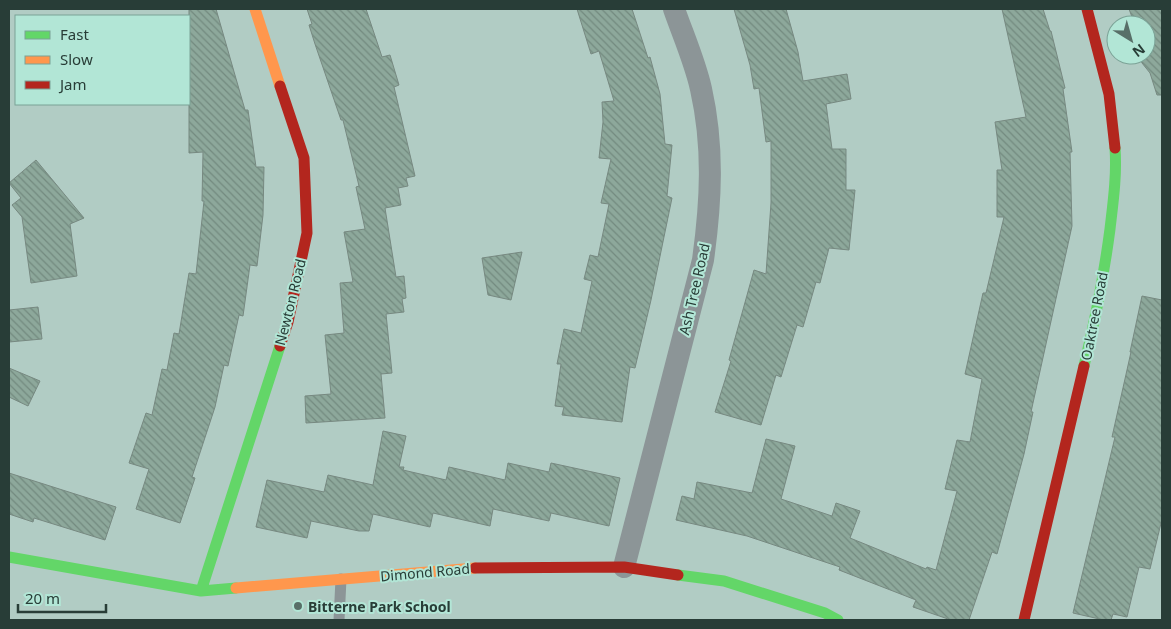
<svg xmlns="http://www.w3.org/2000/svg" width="1171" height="629" viewBox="0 0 1171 629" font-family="'Noto Sans',sans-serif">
  <defs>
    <pattern id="building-back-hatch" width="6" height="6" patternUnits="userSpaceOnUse" patternTransform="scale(1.25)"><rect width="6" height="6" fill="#8da89b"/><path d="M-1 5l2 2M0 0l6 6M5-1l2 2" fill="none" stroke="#738a7f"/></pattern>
  </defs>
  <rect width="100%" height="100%" fill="#b1ccc4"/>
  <!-- building -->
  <path fill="url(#building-back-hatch)" stroke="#778981" d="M 189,9 L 216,9 L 245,110 L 248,110 L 256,167 L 264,167 L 263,215 L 257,266 L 250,265 L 243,316 L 239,315 L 228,366 L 224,365 L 215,407 L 192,477 L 195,478 L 180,523 L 136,509 L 149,469 L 129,463 L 146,413 L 152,415 L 162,369 L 167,370 L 174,333 L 179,334 L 189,273 L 196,274 L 204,201 L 202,201 L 203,152 L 189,153 Z
    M 307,9 L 366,9 L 382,57 L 390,55 L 399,85 L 394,87 L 415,176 L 406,178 L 408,186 L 398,188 L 401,205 L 385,208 L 396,277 L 404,276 L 406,298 L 402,299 L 404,312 L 386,314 L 392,373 L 381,374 L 385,418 L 306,423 L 305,396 L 331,394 L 325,335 L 344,333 L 340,283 L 353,282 L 344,232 L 365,229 L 356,187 L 359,186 L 343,120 L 341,120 L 315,44 L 309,25 L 312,24 Z
    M 577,9 L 632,9 L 648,58 L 650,57 L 660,94 L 665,144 L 672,145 L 667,196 L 672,198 L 651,300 L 635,368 L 630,367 L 622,422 L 562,415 L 564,407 L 555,406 L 561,364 L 557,364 L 564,329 L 581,333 L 592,281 L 584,279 L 590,255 L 598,257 L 609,204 L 601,203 L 611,159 L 599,158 L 603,122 L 602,102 L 614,101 L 599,51 L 591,54 Z
    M 734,9 L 786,9 L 798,52 L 803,81 L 847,74 L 851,99 L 826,104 L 832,149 L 846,149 L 846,190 L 855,190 L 849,250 L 829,248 L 820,283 L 816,282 L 803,327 L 797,325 L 781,377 L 776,375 L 761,425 L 715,412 L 731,361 L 729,360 L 754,270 L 766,274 L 771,203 L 771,141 L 766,142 L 759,88 L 754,89 L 750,65 Z
    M 1002,9 L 1043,9 L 1050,31 L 1051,31 L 1065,88 L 1063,89 L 1072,152 L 1070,152 L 1072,226 L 1031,412 L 1033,412 L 1024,454 L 997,554 L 992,552 L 969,620 L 951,620 L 913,607 L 916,600 L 839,570 L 840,567 L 747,536 L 676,520 L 682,496 L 694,499 L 697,482 L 752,493 L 766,439 L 795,446 L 781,499 L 832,516 L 836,503 L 860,511 L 850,538 L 926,569 L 927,567 L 936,570 L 957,491 L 945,489 L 957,440 L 970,442 L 982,379 L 965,374 L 983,293 L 986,293 L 1004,217 L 997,217 L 997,170 L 1002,170 L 995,122 L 1026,117 Z
    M 1129,9 L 1162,9 L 1162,95 L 1157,95 L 1150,73 L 1142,63 L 1139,55 L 1146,55 L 1146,25 L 1135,25 Z
    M 36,160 L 84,218 L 70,224 L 77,276 L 31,283 L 22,217 L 12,205 L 21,198 L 9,183 Z
    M 522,252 L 511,300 L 488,295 L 482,258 Z
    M 1142,296 L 1162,300 L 1162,519 L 1150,569 L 1139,567 L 1127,617 L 1113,614 L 1111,620 L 1104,620 L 1073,613 L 1115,437 L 1112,437 L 1131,352 L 1130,352 Z
    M 38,307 L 42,339 L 9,342 L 9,310 Z
    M 9,368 L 40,381 L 28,406 L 9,397 Z
    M 383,431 L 406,436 L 399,467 L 404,467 L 403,470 L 446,480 L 449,467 L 505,480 L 508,463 L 549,472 L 551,463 L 620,478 L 609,526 L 551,513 L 549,521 L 493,509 L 490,526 L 433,513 L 430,527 L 373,514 L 369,531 L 359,531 L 311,521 L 307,538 L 256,527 L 267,480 L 324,492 L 328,475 L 373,485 Z
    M 9,473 L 116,507 L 105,540 L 34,518 L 33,522 L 9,514 Z"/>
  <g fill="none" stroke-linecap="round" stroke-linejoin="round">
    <!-- lane -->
    <path stroke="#8c9597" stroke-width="11" d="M 339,620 L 341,579"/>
    <!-- street -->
    <path stroke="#8c9597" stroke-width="22" d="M 624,567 L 703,260 C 711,202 714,147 701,89 C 695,62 683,35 674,9"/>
    <!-- fast -->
    <path stroke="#63d668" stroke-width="11" d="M 1084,366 C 1095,321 1104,275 1110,229 C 1113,203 1117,175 1115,148
      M 9,557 L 201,591 L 236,588
      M 678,575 L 724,581 L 825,613 L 838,620
      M 201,591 L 280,346"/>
    <!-- slow -->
    <path stroke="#ff974d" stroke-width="11" d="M 255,9 L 280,86
      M 236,588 L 475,568"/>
    <!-- jam -->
    <path stroke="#b3261e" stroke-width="11" d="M 1087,9 L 1109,94 L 1115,148
      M 280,346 L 288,322 L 307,233 L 304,158 L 280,86
      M 475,568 L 624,567 L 678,575
      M 1024,620 L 1084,366"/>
  </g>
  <!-- markers -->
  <circle fill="#586f68" stroke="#b2e6d6" stroke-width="2" cx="298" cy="606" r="5"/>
  <g text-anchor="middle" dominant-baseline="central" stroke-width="4" stroke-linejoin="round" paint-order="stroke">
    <!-- street labels -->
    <g font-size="14" fill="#283d37" stroke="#b2e6d6">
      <text transform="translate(694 289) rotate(-77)">Ash Tree Road</text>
      <text transform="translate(290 302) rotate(-76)">Newton Road</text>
      <text transform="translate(1094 316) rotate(-79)">Oaktree Road</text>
      <text transform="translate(425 572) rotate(-5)">Dimond Road</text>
    </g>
    <!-- poi labels -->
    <g font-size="14" font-weight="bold" fill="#283d37" stroke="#b2e6d6" text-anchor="start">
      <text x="308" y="606">Bitterne Park School</text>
    </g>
  </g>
  <!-- border -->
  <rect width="1171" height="629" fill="none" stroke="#283d37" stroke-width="20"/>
  <!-- legend -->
  <rect x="15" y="15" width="175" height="90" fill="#b2e6d6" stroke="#7ba296"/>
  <rect x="25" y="31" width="25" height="8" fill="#63d668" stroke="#7ba296"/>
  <text x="60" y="40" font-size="15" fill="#283d37">Fast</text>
  <rect x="25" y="56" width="25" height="8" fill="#ff974d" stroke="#7ba296"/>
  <text x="60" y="65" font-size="15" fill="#283d37">Slow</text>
  <rect x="25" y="81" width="25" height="8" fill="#b3261e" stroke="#7ba296"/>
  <text x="60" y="90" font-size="15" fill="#283d37">Jam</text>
  <!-- north arrow -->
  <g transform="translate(1131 40) rotate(143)"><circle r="24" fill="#b2e6d6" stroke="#7ba296"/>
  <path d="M0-4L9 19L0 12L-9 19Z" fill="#586f68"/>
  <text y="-8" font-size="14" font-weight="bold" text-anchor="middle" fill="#283d37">N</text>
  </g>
  <!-- scale -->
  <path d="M18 604v8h88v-8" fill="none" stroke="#283d37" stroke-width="2.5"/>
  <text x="25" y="604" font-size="15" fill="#283d37" stroke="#b2e6d6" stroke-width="4" paint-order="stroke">20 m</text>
</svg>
